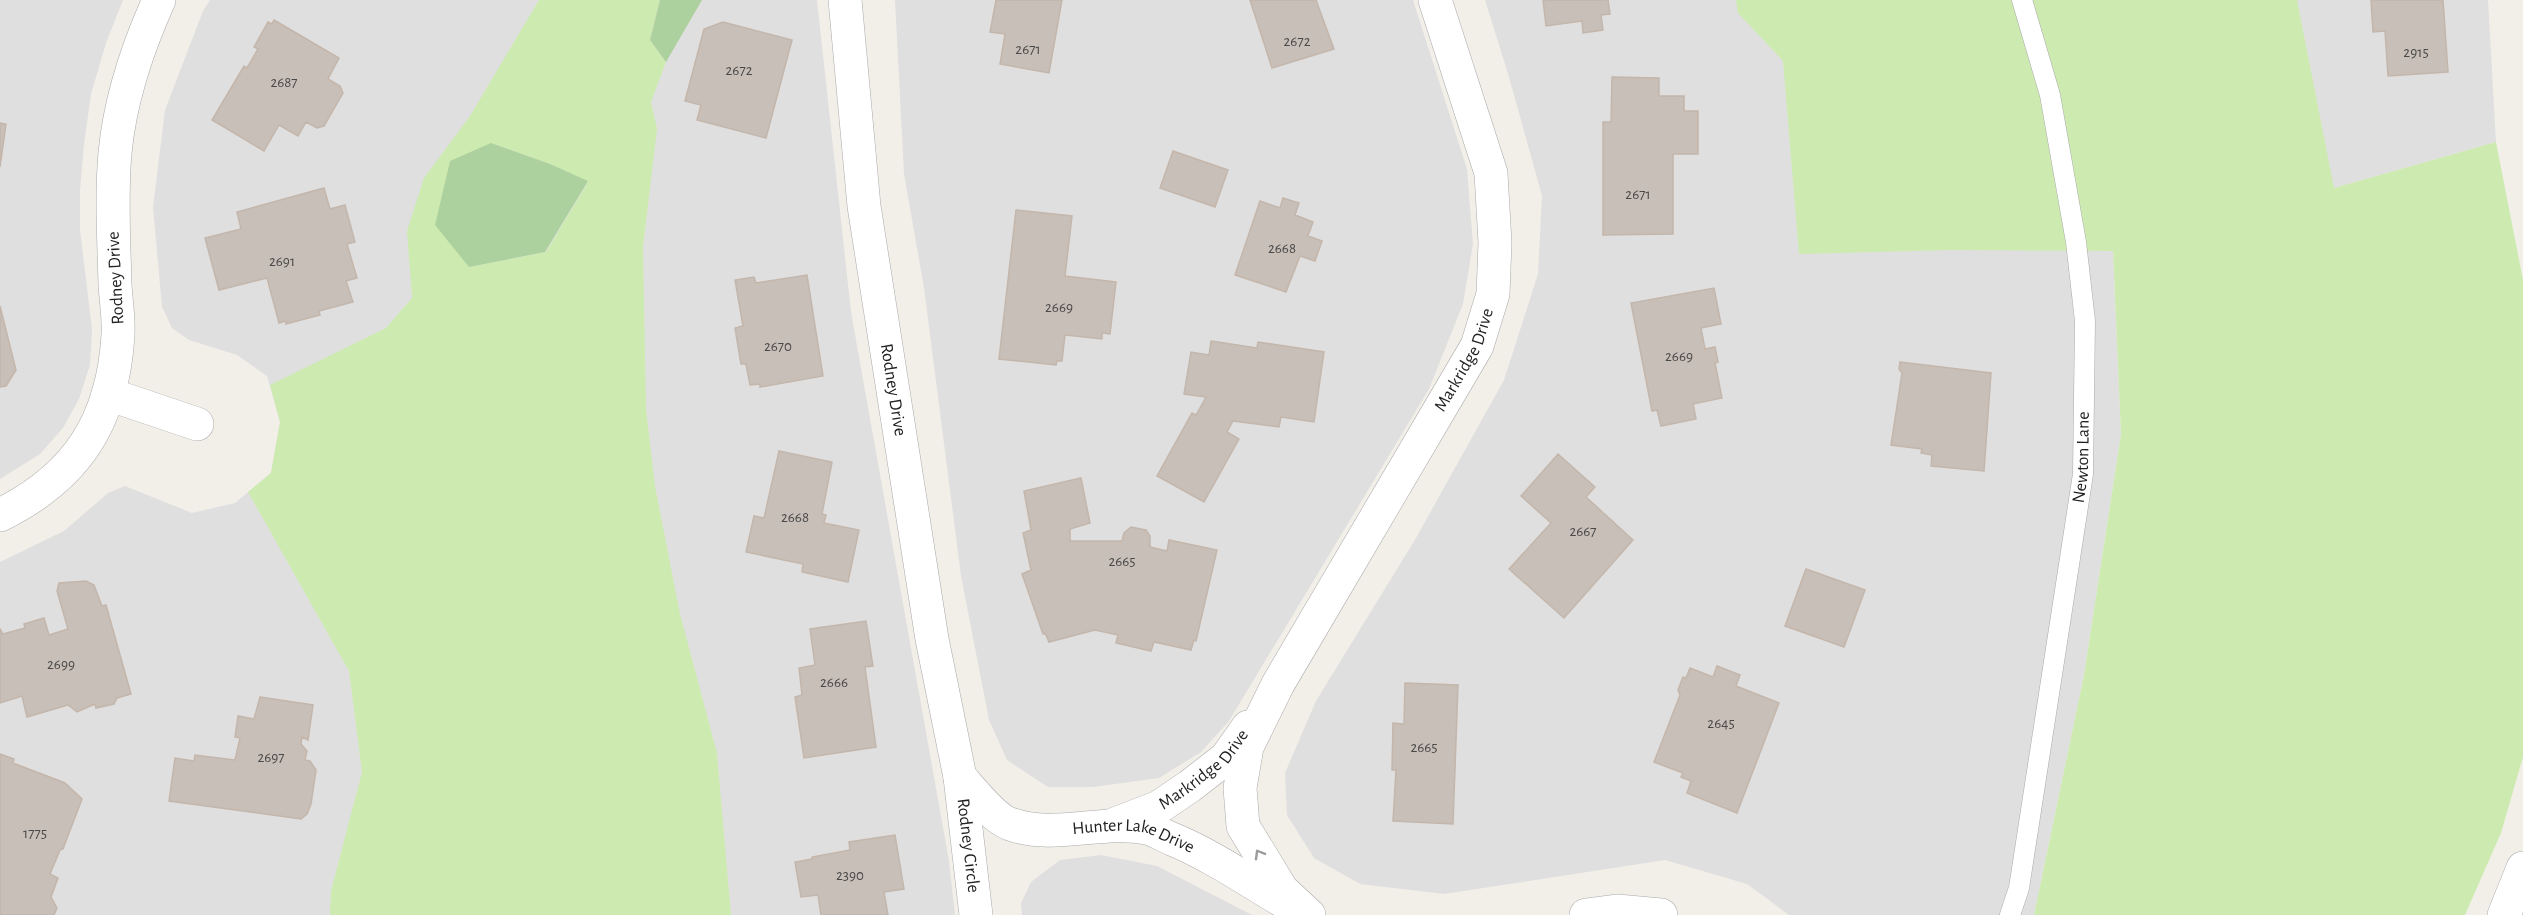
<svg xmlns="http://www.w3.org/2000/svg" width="2523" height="915" viewBox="0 0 2523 915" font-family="'Alegreya Sans',sans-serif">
  <rect width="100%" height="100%" fill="#f2efe9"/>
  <!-- residential -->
  <path fill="#e0dfdf" d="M 0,0 L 123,0 L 106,43 L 91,94 L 84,144 L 80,190 L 80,230 L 92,329 L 90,365 L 79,399 L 63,428 L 40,454 L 0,479 Z
    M 210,0 L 817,0 L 851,312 L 949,861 L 955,915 L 0,915 L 0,562 L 64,531 L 108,493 L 125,486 L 192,513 L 235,503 L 271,473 L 280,422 L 267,376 L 237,355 L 189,340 L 172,328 L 162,307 L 153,207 L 165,110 L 203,11 Z
    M 895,0 L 1413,0 L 1467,169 L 1473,244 L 1463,304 L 1429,389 L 1229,721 L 1201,752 L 1159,778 L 1093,787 L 1048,787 L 1007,760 L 989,720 L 961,576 L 924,288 L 904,174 Z
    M 1485,0 L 2488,0 L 2496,142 L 2113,251 L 2121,434 L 2084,675 L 2034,915 L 1789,915 L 1747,884 L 1665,860 L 1444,894 L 1360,884 L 1314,858 L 1287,815 L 1285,773 L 1316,701 L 1416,538 L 1504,380 L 1538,274 L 1542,196 L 1509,77 Z
    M 1101,855 L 1157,866 L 1252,915 L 1022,915 L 1021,903 L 1031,882 L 1060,860 Z"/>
  <!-- grass -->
  <path fill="#cdebb0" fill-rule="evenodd" d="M 539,0 L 660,0 L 650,40 L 666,62 L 651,102 L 657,129 L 643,247 L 646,409 L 655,486 L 680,614 L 717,753 L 731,915 L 330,915 L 331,891 L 362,772 L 349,671 L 248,492 L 271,473 L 280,422 L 270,385 L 386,328 L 412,298 L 407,231 L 424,178 L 470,116 ZM 491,143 L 550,164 L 588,182 L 546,252 L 469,267 Z
    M 1736,0 L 2297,0 L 2334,188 L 2496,142 L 2523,280 L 2523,757 L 2501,833 L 2465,915 L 2034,915 L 2084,675 L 2121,434 L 2113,251 L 1952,250 L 1799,254 L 1783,61 L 1738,13 Z"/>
  <!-- forest -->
  <path fill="#add19e" d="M 660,0 L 702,0 L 666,62 L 650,40 Z
    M 491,143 L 550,164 L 588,181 L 545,252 L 469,267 L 435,225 L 450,161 Z"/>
  <!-- building -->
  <path fill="#c7bfb8" stroke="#c4b6ab" stroke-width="1.5" d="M 996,0 L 1062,0 L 1049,73 L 1000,64 L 1005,34 L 990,32 Z
    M 1250,0 L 1316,0 L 1334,49 L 1272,68 Z
    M 1543,0 L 1608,0 L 1610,14 L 1601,15 L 1603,30 L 1583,33 L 1582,21 L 1546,26 Z
    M 2371,0 L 2443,0 L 2448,72 L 2388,76 L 2385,31 L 2373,32 Z
    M 274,20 L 339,58 L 328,79 L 340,86 L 343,93 L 324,126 L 317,128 L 306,122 L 298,136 L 279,125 L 264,151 L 212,120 L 244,66 L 247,68 L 258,49 L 254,47 L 268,22 L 272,24 Z
    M 723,22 L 792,40 L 766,138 L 697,120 L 701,105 L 685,101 L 704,29 Z
    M 1612,77 L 1659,78 L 1659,96 L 1684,96 L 1684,111 L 1698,111 L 1698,154 L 1673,154 L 1673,234 L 1603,235 L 1603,122 L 1611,122 Z
    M 0,123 L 6,124 L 0,167 Z
    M 1173,151 L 1228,170 L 1215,207 L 1160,188 Z
    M 324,188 L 330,209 L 345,205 L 355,242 L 347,244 L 357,278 L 346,281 L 353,302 L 319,311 L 320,315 L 286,324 L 286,321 L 279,323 L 267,278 L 219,290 L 205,238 L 241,229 L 237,212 Z
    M 1283,198 L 1299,203 L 1295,215 L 1313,222 L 1308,236 L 1322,241 L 1315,261 L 1300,256 L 1286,292 L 1235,275 L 1260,201 L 1280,208 Z
    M 1016,210 L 1072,216 L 1065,276 L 1116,282 L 1110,334 L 1102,333 L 1102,339 L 1065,335 L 1062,361 L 1057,361 L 1056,365 L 999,359 Z
    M 807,275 L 823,376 L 760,387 L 760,384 L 750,385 L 746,364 L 741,364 L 735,328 L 743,326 L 735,280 L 754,277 L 756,283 Z
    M 1714,288 L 1721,324 L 1701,328 L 1705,349 L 1715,347 L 1718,362 L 1715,363 L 1722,398 L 1693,404 L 1696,419 L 1661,426 L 1657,410 L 1652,411 L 1631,303 Z
    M 0,306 L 16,370 L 6,386 L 0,387 Z
    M 1211,341 L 1257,348 L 1258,342 L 1324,352 L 1314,422 L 1281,417 L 1279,427 L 1233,421 L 1227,432 L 1239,439 L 1204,502 L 1157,476 L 1192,413 L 1196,415 L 1206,397 L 1184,394 L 1191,352 L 1209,355 Z
    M 1900,362 L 1991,373 L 1984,471 L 1931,466 L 1932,455 L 1921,453 L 1922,449 L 1891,445 L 1902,373 L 1899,369 Z
    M 779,451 L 832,462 L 822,514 L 826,515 L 824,523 L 859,530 L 848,582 L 802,572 L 803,564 L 746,552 L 754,516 L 764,518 Z
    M 1558,454 L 1595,487 L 1586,497 L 1633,540 L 1564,618 L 1509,569 L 1551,523 L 1521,496 Z
    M 1081,478 L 1090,523 L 1070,529 L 1070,541 L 1122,541 L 1124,533 L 1131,527 L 1146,530 L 1150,536 L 1150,547 L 1167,551 L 1169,540 L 1217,550 L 1196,641 L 1194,640 L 1191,650 L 1154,642 L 1151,651 L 1116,643 L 1118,635 L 1095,630 L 1049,642 L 1045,633 L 1043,634 L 1022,574 L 1031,570 L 1023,533 L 1031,530 L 1024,491 Z
    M 1806,569 L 1865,590 L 1844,647 L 1785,626 Z
    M 86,581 L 94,585 L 102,606 L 106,605 L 131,694 L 117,698 L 114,704 L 96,708 L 95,704 L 77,712 L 68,705 L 27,717 L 22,696 L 0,703 L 0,629 L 3,634 L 25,628 L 24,624 L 44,618 L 49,635 L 68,629 L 57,591 L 59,583 Z
    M 866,621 L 873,666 L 865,667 L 876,747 L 804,758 L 795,697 L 802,695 L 799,668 L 815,665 L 810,629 Z
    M 1717,666 L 1740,675 L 1736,686 L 1779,703 L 1737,813 L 1687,793 L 1691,781 L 1681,777 L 1683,773 L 1654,762 L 1680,695 L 1678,690 L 1683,677 L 1686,678 L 1690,668 L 1713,677 Z
    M 1405,683 L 1458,685 L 1453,824 L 1393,821 L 1396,770 L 1392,770 L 1393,723 L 1404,724 Z
    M 260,697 L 313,705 L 308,740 L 302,737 L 301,744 L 307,751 L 305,760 L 310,761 L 316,770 L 311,804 L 307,814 L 301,819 L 169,801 L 175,758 L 194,761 L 195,755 L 235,760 L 240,738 L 235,737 L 238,716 L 254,719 Z
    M 0,754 L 14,759 L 13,763 L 65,783 L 82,799 L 63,849 L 60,850 L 50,874 L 58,878 L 51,897 L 57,908 L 54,915 L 0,915 Z
    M 895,835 L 904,889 L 884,892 L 888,915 L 821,915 L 818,895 L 801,897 L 795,862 L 812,859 L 812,857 L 850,850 L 849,842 Z"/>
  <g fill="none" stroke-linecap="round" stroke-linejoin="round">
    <defs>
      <g id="service">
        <path id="s1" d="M 2010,915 L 2019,888 L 2083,474 L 2085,321 L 2076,242 L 2050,95 L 2022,0"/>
      </g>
      <g id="minor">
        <path id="s2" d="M 845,0 L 864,206 L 932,639 L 960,777 L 976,915"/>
        <path d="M 108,394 L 197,424"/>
        <path d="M 0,515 C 77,477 113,421 118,335 C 119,319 116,301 115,285 C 114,241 111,197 115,153 C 120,99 137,49 159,0"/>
        <path id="s3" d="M 960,777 C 972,790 994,819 1010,824 C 1054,840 1102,819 1147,828 C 1155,830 1164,836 1172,839 C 1213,856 1250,882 1288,904"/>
        <path id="s4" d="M 1115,824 L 1159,807 L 1190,786 L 1226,758 L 1248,727"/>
        <path id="s5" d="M 1309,915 L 1282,890 L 1243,826 L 1240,788 L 1247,747 L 1278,684 L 1477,346 L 1493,294 L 1495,243 L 1491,173 L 1435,0"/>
        <path d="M 1586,915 L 1617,911 L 1661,915"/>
        <path d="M 2504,915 L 2523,868"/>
      </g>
    </defs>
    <!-- service casing -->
    <use href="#service" stroke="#a9a9a9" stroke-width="21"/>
    <!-- minor casing -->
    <use href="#minor" stroke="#a9a9a9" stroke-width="34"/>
    <!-- service -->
    <use href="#service" stroke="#fff" stroke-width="20"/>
    <!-- minor -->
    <use href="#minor" stroke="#fff" stroke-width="33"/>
  </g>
  <!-- one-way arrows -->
  <defs><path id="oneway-chevron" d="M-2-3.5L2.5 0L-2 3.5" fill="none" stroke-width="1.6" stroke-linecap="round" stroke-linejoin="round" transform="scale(1.5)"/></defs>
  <use stroke="#9c9c9c" href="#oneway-chevron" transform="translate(1259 854) rotate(-120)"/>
  <g text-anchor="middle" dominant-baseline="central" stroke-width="6" stroke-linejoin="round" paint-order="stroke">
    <!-- number labels -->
    <g font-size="15" fill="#4b4948">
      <text x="1297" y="41">2672</text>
      <text x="1028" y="49">2671</text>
      <text x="2416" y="52">2915</text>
      <text x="739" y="70">2672</text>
      <text x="284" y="82">2687</text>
      <text x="1638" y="194">2671</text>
      <text x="1282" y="248">2668</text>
      <text x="282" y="261">2691</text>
      <text x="1059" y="307">2669</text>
      <text x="778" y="346">2670</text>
      <text x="1679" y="356">2669</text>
      <text x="795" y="517">2668</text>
      <text x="1583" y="531">2667</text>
      <text x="1122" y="561">2665</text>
      <text x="61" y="664">2699</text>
      <text x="834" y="682">2666</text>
      <text x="1721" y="723">2645</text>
      <text x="1424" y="747">2665</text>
      <text x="271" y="757">2697</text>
      <text x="35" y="833">1775</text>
      <text x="850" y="875">2390</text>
    </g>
    <!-- street labels -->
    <g font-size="18" fill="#222" stroke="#fff">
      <text transform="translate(116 278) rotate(-93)">Rodney Drive</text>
      <text stroke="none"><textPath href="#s5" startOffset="636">Markridge Drive</textPath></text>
      <text stroke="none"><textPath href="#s2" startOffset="393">Rodney Drive</textPath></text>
      <text stroke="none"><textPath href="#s1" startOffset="464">Newton Lane</textPath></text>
      <text stroke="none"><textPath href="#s4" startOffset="106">Markridge Drive</textPath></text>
      <text stroke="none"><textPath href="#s3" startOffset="195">Hunter Lake Drive</textPath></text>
      <text stroke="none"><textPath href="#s2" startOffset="855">Rodney Circle</textPath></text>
    </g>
  </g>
</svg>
